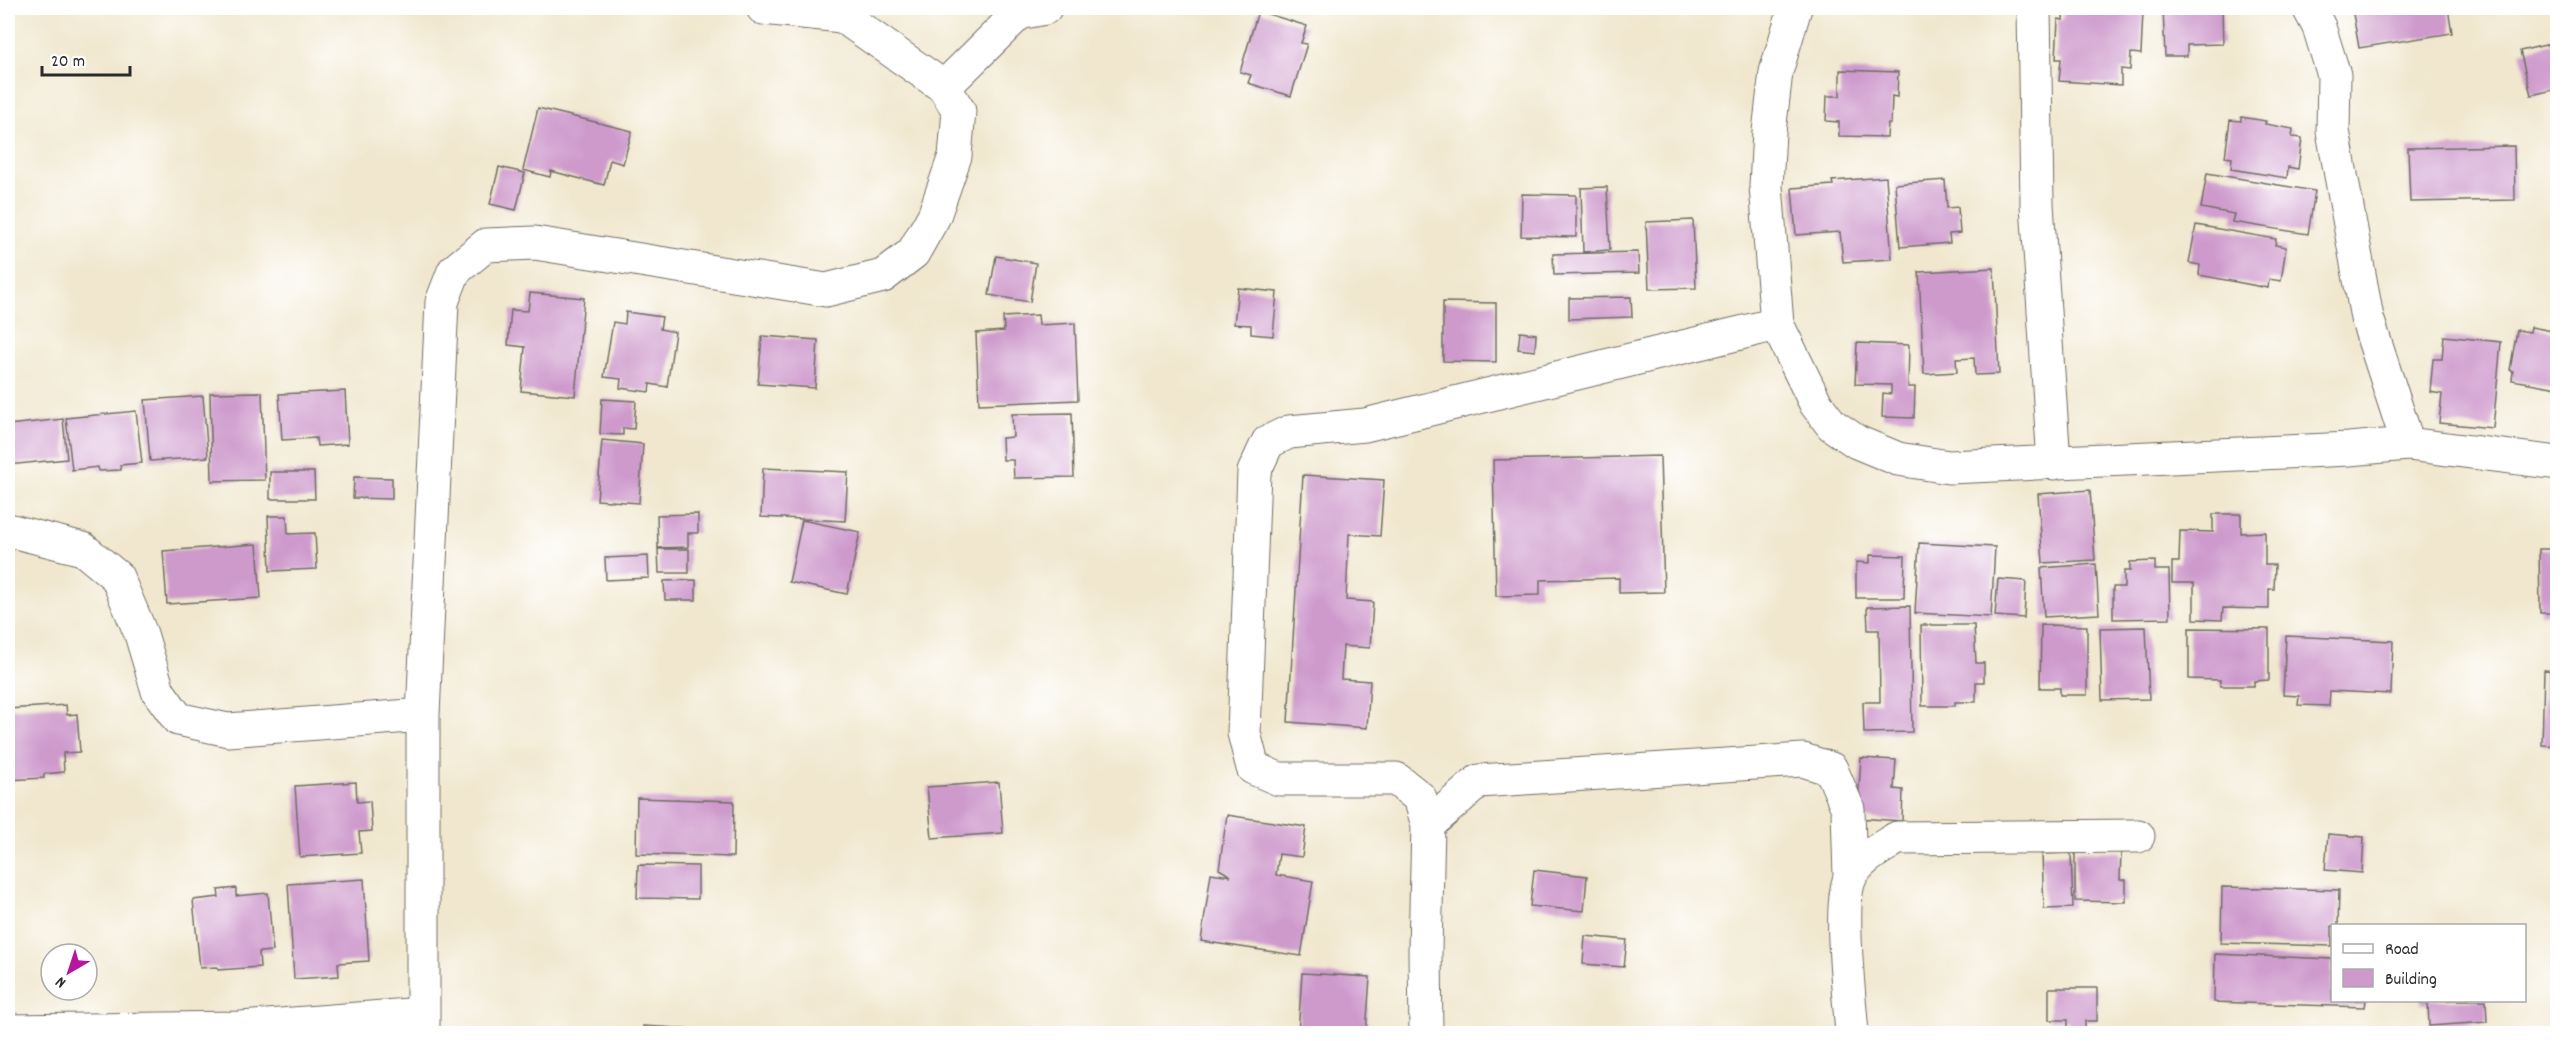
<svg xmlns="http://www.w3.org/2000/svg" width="2565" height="1041" viewBox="0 0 2565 1041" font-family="Dekko,sans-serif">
  <rect width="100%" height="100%" fill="#fff"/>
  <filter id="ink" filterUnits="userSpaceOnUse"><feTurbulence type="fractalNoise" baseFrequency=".0167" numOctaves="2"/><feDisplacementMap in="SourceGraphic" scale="12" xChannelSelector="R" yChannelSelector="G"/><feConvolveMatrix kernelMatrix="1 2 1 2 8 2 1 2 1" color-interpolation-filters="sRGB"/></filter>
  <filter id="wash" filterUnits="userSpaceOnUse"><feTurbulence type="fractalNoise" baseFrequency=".008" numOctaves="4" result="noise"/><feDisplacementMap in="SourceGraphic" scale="24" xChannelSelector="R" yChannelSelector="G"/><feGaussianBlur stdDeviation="1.35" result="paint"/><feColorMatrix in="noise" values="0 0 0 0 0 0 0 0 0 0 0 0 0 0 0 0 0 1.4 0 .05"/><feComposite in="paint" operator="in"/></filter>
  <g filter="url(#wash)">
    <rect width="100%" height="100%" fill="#f0e7ce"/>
    <g id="blocks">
      <!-- building -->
      <path fill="#ce9acc" d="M 2064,8 L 2143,11 L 2141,54 L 2131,53 L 2130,70 L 2121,69 L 2121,85 L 2059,81 L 2061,59 L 2056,59 L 2058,19 L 2063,20 Z
        M 2163,8 L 2222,8 L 2223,44 L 2187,45 L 2187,56 L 2165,56 Z
        M 2352,8 L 2448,8 L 2452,33 L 2359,48 Z
        M 1258,11 L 1307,26 L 1301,43 L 1307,44 L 1291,96 L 1248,83 L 1251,75 L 1240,72 Z
        M 2558,42 L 2558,89 L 2531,95 L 2520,51 Z
        M 1840,70 L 1898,72 L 1897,97 L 1892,96 L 1891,124 L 1888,124 L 1887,137 L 1839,136 L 1839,122 L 1826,121 L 1827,96 L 1840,96 Z
        M 538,108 L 632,131 L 623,164 L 610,160 L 604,185 L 551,171 L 550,177 L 523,170 Z
        M 2241,117 L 2266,121 L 2265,124 L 2293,129 L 2292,137 L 2302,138 L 2298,169 L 2288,167 L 2287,178 L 2231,169 L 2232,158 L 2225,157 L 2230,120 L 2241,121 Z
        M 2514,146 L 2515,200 L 2410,202 L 2408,148 Z
        M 499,167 L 525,173 L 516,210 L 490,204 Z
        M 2207,173 L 2315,191 L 2308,234 L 2232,222 L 2234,214 L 2201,208 Z
        M 1886,177 L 1892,259 L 1843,262 L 1840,232 L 1796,235 L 1792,188 L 1833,185 L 1832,181 Z
        M 1945,180 L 1947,208 L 1958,207 L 1960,233 L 1949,234 L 1950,243 L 1900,247 L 1895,184 Z
        M 1607,187 L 1610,250 L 1583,252 L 1581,188 Z
        M 1522,194 L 1576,195 L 1576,237 L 1521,236 Z
        M 1693,220 L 1696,288 L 1649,289 L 1646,222 Z
        M 2196,225 L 2276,239 L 2275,245 L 2286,247 L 2281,281 L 2269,279 L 2268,288 L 2199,275 L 2200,265 L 2189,263 Z
        M 1638,252 L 1639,273 L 1554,275 L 1553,254 Z
        M 996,256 L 1036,263 L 1030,302 L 989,295 Z
        M 1994,268 L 1999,374 L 1975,375 L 1974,358 L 1956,359 L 1957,372 L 1924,374 L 1919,272 Z
        M 1238,288 L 1277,292 L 1273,336 L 1251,334 L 1251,325 L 1234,324 Z
        M 530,293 L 584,298 L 575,396 L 521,391 L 525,347 L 508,345 L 511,310 L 528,311 Z
        M 1631,297 L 1632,317 L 1569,319 L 1569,298 Z
        M 1443,302 L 1496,303 L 1496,362 L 1443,361 Z
        M 626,312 L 662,317 L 660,329 L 675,332 L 667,387 L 650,384 L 649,392 L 620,388 L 621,379 L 604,377 L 613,322 L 625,324 Z
        M 1038,315 L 1039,325 L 1075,323 L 1078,400 L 979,404 L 976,333 L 1004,331 L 1003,317 Z
        M 2531,327 L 2558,332 L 2558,388 L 2512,380 L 2513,371 L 2510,370 L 2517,330 L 2530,332 Z
        M 1520,332 L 1536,334 L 1535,351 L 1518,349 Z
        M 762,336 L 818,340 L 815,388 L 758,384 Z
        M 2444,336 L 2501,342 L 2493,428 L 2439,423 L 2442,394 L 2430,392 L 2433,359 L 2442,359 Z
        M 1857,343 L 1909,345 L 1908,387 L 1915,387 L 1914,418 L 1882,417 L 1883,393 L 1891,394 L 1891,385 L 1855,384 Z
        M 345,391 L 348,444 L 317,446 L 316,438 L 282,440 L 279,394 Z
        M 262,392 L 265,480 L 212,481 L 210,393 Z
        M 203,396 L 208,457 L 150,461 L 145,400 Z
        M 602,399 L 636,401 L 634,429 L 623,428 L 623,435 L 600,434 Z
        M 136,411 L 142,463 L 120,465 L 121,470 L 99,471 L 98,467 L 72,470 L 66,418 Z
        M 1072,413 L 1074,477 L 1014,478 L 1013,460 L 1003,460 L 1002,438 L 1013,437 L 1012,414 Z
        M 63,419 L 67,459 L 8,465 L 8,425 Z
        M 602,440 L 643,444 L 639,503 L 597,500 Z
        M 1660,456 L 1664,592 L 1619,593 L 1619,578 L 1540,580 L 1540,595 L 1496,596 L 1493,460 Z
        M 763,468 L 848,472 L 845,521 L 761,517 Z
        M 270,472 L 314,472 L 315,499 L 270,499 Z
        M 1303,475 L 1384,480 L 1380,536 L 1349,534 L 1346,600 L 1373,602 L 1370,648 L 1343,646 L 1341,679 L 1370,681 L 1367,728 L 1288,722 Z
        M 354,477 L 392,478 L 392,499 L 353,498 Z
        M 2090,490 L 2095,560 L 2043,563 L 2038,494 Z
        M 698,514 L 698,533 L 688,533 L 688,547 L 658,548 L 657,515 Z
        M 2213,514 L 2241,514 L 2241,533 L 2265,532 L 2265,565 L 2275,565 L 2274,589 L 2269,589 L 2269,609 L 2223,608 L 2222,620 L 2194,619 L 2194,583 L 2172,583 L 2172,562 L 2179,562 L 2180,531 L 2213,532 Z
        M 268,516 L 287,516 L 288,534 L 315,533 L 317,569 L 270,571 Z
        M 802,520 L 860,532 L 847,594 L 789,582 Z
        M 1919,543 L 1995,547 L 1991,617 L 1915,613 Z
        M 257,544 L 261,598 L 167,604 L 163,551 Z
        M 658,549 L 689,549 L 689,573 L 659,573 Z
        M 2539,549 L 2558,549 L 2558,613 L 2540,613 Z
        M 1870,555 L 1905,556 L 1904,598 L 1856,598 L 1856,562 L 1870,563 Z
        M 648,556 L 649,578 L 606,580 L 605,558 Z
        M 2155,561 L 2155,570 L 2169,570 L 2170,618 L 2113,619 L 2113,587 L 2124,587 L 2124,571 L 2130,571 L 2130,562 Z
        M 2096,564 L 2099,614 L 2044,617 L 2041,568 Z
        M 1998,579 L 2026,581 L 2024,618 L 1995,616 Z
        M 696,580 L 696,600 L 665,600 L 664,581 Z
        M 1910,606 L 1912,732 L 1864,733 L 1863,702 L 1880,702 L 1879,630 L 1868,630 L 1867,607 Z
        M 1921,625 L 1974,625 L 1976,663 L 1984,663 L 1984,682 L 1976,682 L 1976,702 L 1955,702 L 1955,706 L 1922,706 Z
        M 2041,625 L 2087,626 L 2087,695 L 2060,695 L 2060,688 L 2040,688 Z
        M 2146,627 L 2149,699 L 2102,700 L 2100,628 Z
        M 2189,628 L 2269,629 L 2269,680 L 2254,681 L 2254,686 L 2220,686 L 2220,680 L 2189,679 Z
        M 2286,636 L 2393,641 L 2391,694 L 2330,691 L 2329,706 L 2298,705 L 2299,696 L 2283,695 Z
        M 2544,670 L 2558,671 L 2558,746 L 2542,745 Z
        M 66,705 L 67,715 L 77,714 L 80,752 L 63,753 L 64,772 L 44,774 L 44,778 L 8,780 L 8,709 Z
        M 1861,758 L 1896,760 L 1894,789 L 1903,790 L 1902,821 L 1857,818 Z
        M 356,782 L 357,802 L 370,801 L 372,831 L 359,832 L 361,853 L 300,857 L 295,786 Z
        M 999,782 L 1003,833 L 932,838 L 927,787 Z
        M 637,798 L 734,801 L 733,857 L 636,854 Z
        M 1227,815 L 1306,827 L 1302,857 L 1279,854 L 1276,875 L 1313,881 L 1301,956 L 1201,941 L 1211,873 L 1231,876 L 1219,869 Z
        M 2328,834 L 2364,837 L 2362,873 L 2325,870 Z
        M 2075,851 L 2121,852 L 2120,880 L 2126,880 L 2126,902 L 2075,901 Z
        M 2071,853 L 2073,908 L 2044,909 L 2042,854 Z
        M 638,865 L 698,866 L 698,899 L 637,898 Z
        M 1534,870 L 1587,876 L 1584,911 L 1530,906 Z
        M 364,879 L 369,961 L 338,963 L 339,976 L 294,979 L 288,884 Z
        M 2222,887 L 2339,890 L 2338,926 L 2332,926 L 2332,946 L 2221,943 Z
        M 236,888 L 236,896 L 268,893 L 273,951 L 259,952 L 260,967 L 218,970 L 217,967 L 200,968 L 193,900 L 219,897 L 218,890 Z
        M 1585,936 L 1627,940 L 1624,967 L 1583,964 Z
        M 2215,954 L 2332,959 L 2332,1000 L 2366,1000 L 2365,1007 L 2214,1002 Z
        M 2550,965 L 2558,965 L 2558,1027 L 2554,1028 Z
        M 1302,973 L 1370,977 L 1366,1034 L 1298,1034 Z
        M 2049,988 L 2097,988 L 2097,1021 L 2085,1021 L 2085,1029 L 2068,1029 L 2068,1020 L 2049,1020 Z
        M 2421,1000 L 2486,1000 L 2487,1022 L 2429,1026 L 2428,1004 L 2421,1004 Z
        M 643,1026 L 694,1029 L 694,1034 L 643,1034 Z
        M 532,1029 L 577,1032 L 577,1034 L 532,1034 Z"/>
    </g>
  </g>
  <g filter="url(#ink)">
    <use href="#blocks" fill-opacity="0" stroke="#706d64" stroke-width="1.5"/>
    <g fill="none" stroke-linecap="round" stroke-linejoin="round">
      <defs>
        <path id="minor" d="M 1795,8 L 1776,72 L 1769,132 L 1766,186 L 1777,324 L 1816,404 L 1832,425 L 1857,442 L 1898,459 L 1949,467 L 2349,449 L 2408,444 L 2558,463
          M 2034,8 L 2037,204 L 2054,463
          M 2309,8 L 2319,27 L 2334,75 L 2333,131 L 2367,318 L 2408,444
          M 944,87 L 1019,13 L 1045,8
          M 8,530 L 83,549 L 117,577 L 141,634 L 158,691 L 178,719 L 228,730 L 423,715
          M 1428,825 L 1479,781 L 1803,760 L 1831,769 L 1848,809 L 1850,877
          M 8,1031 L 241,1028 L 422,1014
          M 423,1034 L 423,715 L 442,302 L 454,271 L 486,245 L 535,243 L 826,290 L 883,276 L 913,253 L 934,216 L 955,156 L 959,111 L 944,87 L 842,16 L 763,8
          M 1426,1034 L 1425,951 L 1428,825 L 1420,798 L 1396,779 L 1279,779 L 1253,768 L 1244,733 L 1254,472 L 1268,442 L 1289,432 L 1365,425 L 1777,324
          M 1852,1034 C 1850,1001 1837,901 1851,876 C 1861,858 1880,849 1897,838 L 2138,836"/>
      </defs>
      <!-- minor casing -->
      <use href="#minor" stroke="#706d64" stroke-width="35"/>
      <!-- minor -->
      <use href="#minor" stroke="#fff" stroke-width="33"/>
    </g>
  </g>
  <!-- margin -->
  <rect width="2565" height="1041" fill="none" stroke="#fff" stroke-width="30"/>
  <!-- legend -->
  <rect x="2331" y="924" width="195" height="78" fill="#ffffff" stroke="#aaaaaa" stroke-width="1.5"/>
  <rect x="2343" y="944" width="30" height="9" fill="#ffffff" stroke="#aaaaaa" stroke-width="1.5"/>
  <text x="2385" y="954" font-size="18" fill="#2b2b2b">Road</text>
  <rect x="2343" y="969" width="30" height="18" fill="#ce9acc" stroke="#aaaaaa" stroke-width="1.5"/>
  <text x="2385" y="984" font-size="18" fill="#2b2b2b">Building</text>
  <!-- north arrow -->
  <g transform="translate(69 972) rotate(219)"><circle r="28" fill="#ffffff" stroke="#aaaaaa" stroke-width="1.5"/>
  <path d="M0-4.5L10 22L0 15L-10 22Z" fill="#b5179e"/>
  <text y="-9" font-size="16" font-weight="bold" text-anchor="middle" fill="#2b2b2b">N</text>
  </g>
  <!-- scale -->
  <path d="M42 66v9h88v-9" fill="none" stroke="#2b2b2b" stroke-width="3"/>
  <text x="51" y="66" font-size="18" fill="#2b2b2b" stroke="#ffffff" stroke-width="4.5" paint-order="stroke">20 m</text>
</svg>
